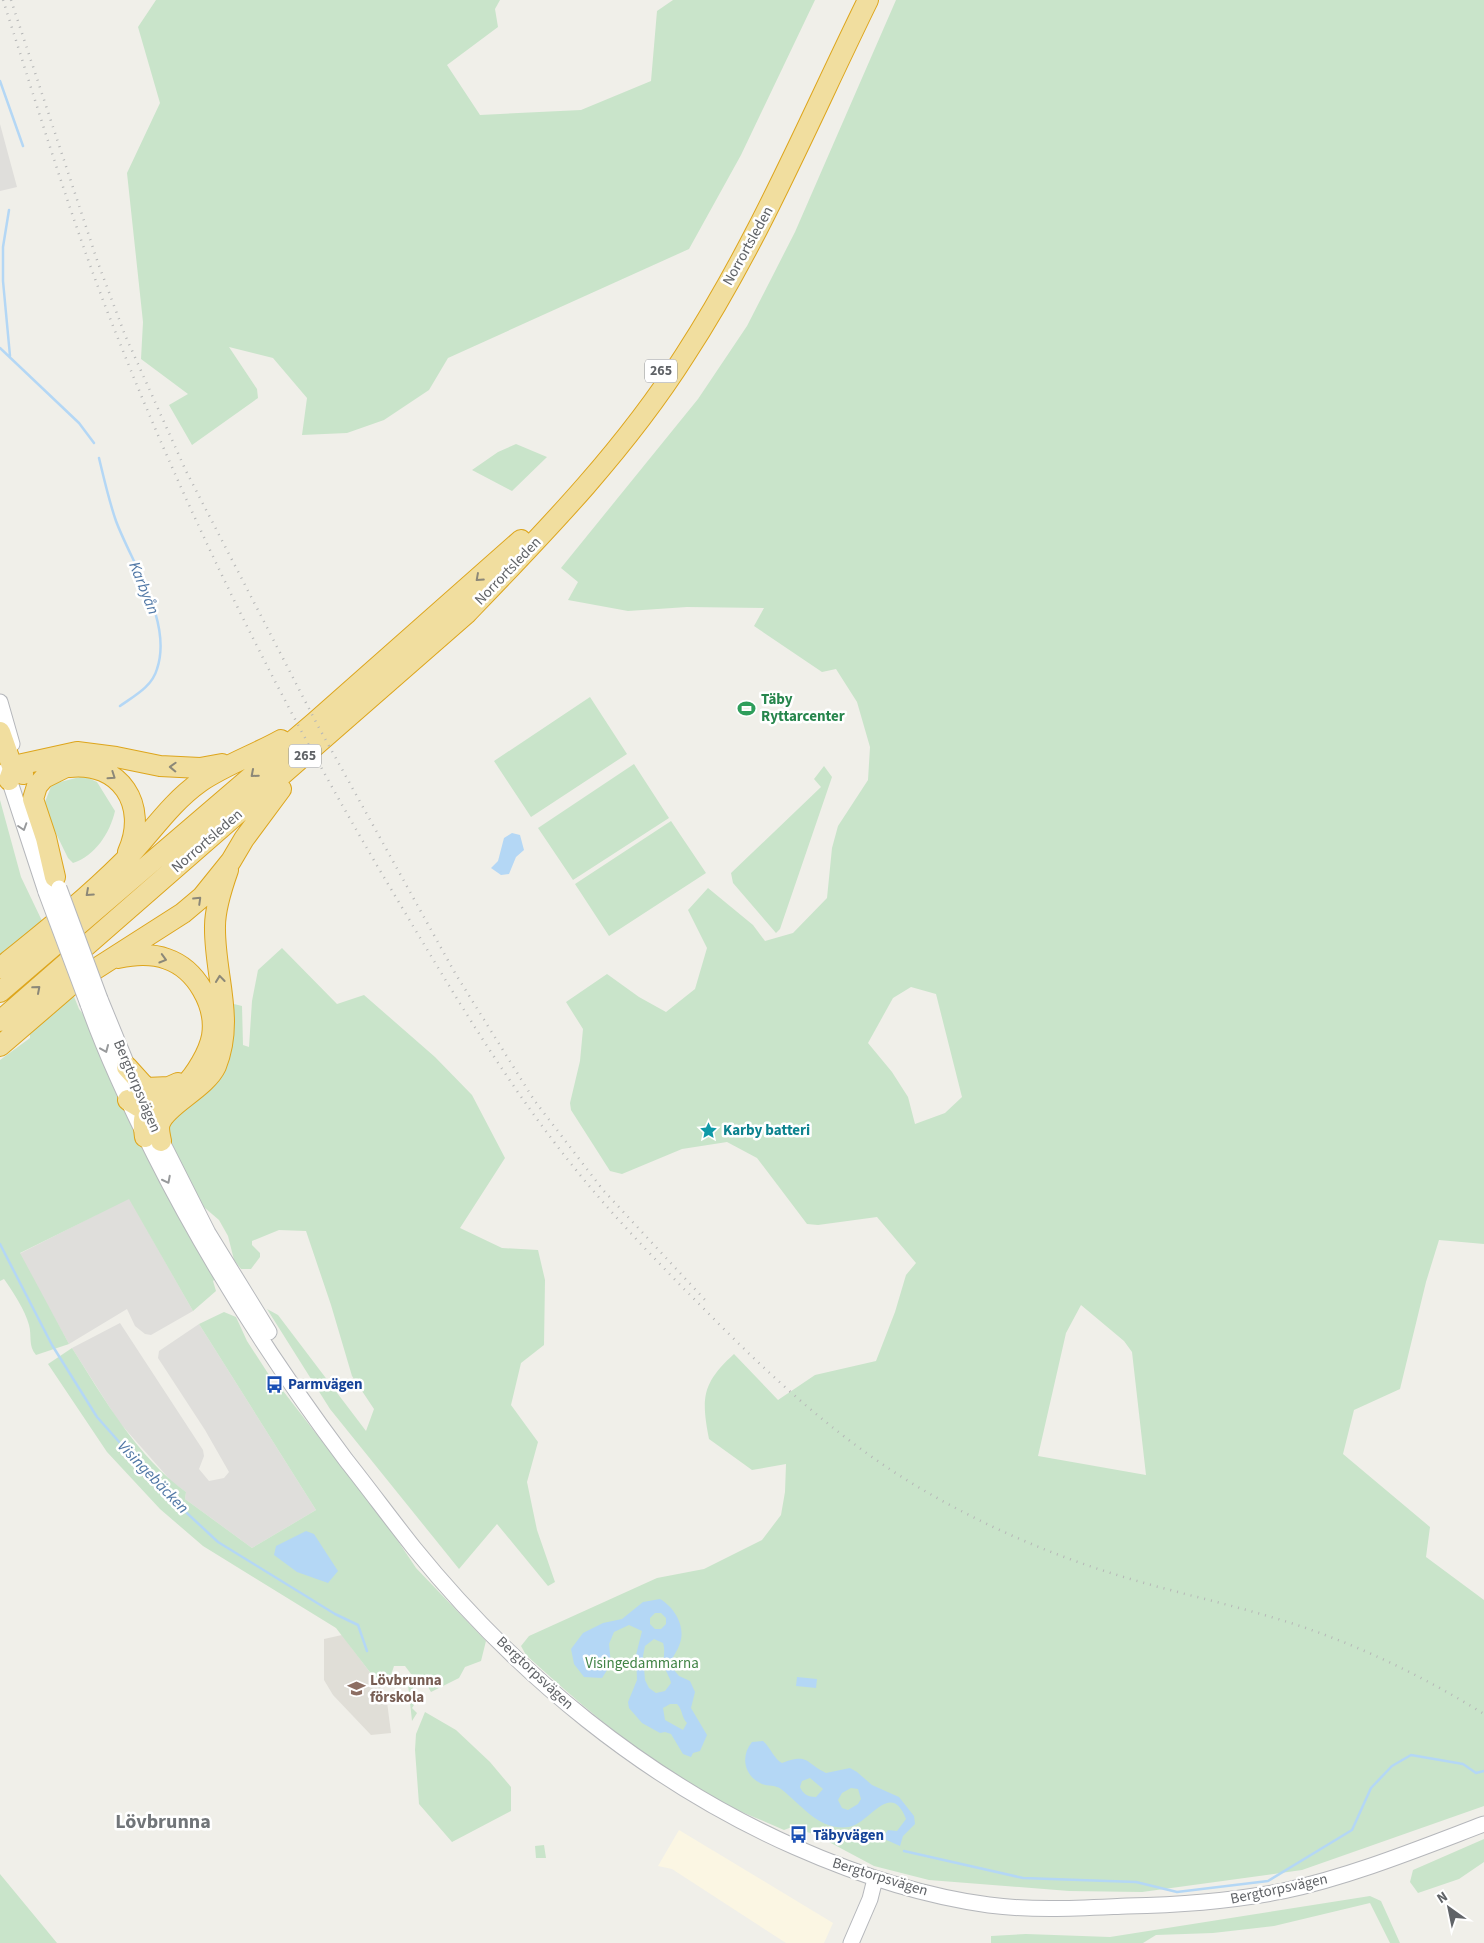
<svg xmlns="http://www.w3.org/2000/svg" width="1484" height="1943" viewBox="0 0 1484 1943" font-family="'Source Sans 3',sans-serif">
  <rect width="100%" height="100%" fill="#f0efe9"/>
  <!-- commercial -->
  <path fill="#fbf6e3" d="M 679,1830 L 833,1923 L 824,1943 L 786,1943 L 672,1869 L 658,1866 Z"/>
  <!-- industrial -->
  <path fill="#dfdedb" d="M 0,124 L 17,187 L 0,191 Z
    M 129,1198 L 193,1311 L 151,1335 L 145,1334 L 135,1326 L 127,1309 L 69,1344 L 19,1254 Z
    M 120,1323 L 203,1450 L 204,1456 L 199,1469 L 209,1481 L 224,1478 L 229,1472 L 205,1430 L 158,1358 L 159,1351 L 199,1324 L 316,1510 L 252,1548 L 185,1499 L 186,1492 L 172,1482 L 119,1422 L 72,1348 Z"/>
  <!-- education -->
  <path fill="#e0ded7" d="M 342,1635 L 386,1694 L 391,1733 L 371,1735 L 333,1695 L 324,1680 L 324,1639 Z"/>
  <!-- green -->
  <path fill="#c9e4ca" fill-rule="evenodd" d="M 156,0 L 500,0 L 495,9 L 498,27 L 447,65 L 480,115 L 581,110 L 651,81 L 657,11 L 673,0 L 815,0 L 741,155 L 689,249 L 448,358 L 429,390 L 384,420 L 347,433 L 302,435 L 307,398 L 273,358 L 229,347 L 257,389 L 258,398 L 192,445 L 169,405 L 188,394 L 141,359 L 143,322 L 127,173 L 160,103 L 138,27 Z
    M 896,0 L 1484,0 L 1484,1244 L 1439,1240 L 1426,1282 L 1400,1389 L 1354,1410 L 1343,1454 L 1430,1527 L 1426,1557 L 1484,1600 L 1484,1806 L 1302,1870 L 1142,1892 L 1069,1891 L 929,1880 L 874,1866 L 816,1835 L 792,1827 L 784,1830 C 762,1820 739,1812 718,1800 C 647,1762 585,1709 526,1655 L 521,1646 L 529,1636 L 657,1578 L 704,1569 L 762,1540 L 781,1515 L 785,1492 L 786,1464 L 752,1470 L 709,1439 C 701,1398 702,1383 734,1354 L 778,1400 L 815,1375 L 876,1361 L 895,1312 L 906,1275 L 916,1263 L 877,1217 L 818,1225 L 807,1224 L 757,1158 L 727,1142 L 682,1149 L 622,1174 L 610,1171 L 571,1110 L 570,1103 L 580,1061 L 583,1029 L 566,1002 L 607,974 L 639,997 L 666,1012 L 695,989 L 707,948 L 688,910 L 708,888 L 753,925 L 765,941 L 793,933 L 827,898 L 832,848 L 838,826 L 868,780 L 870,747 L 857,702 L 836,669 L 822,672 L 754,626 L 764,608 L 687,607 L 628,611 L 568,600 L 578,582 L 561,568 L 698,399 L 747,326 L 795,232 ZM 911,987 L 936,994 L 962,1097 L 945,1113 L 915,1124 L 908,1097 L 892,1072 L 868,1043 L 893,998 ZM 1081,1305 L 1124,1341 L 1132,1352 L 1146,1475 L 1038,1456 L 1066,1333 Z
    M 516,444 L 547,457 L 512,491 L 472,470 L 498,452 Z
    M 590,697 L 627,754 L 531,817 L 494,761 Z
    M 634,764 L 669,818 L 573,880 L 538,828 Z
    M 824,766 L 832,777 L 780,929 L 776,933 L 733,883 L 731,873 L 821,787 L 814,779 Z
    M 84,776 L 97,782 L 115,811 C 110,833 95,856 73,863 L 68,858 L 43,807 L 52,784 Z
    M 0,800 L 21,877 L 44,925 L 0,960 Z
    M 671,821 L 706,873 L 609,936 L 575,884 Z
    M 282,948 L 337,1004 L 364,995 L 435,1057 L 472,1095 L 505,1158 L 460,1228 L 502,1248 L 538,1250 L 545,1280 L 544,1345 L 521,1363 L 511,1405 L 538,1442 L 527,1482 L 537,1530 L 555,1582 L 548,1586 L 497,1524 L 459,1569 L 330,1409 L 267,1309 L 278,1315 L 366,1431 L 374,1409 L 352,1376 L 331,1305 L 306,1231 L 279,1230 L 252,1241 L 252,1245 L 260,1253 L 260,1257 L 251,1269 L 241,1269 L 234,1260 L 228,1236 L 219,1220 L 198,1202 L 168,1142 L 166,1119 L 232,1034 L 234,1004 L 242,1006 L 243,1045 L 249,1047 L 252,1001 L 258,970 Z
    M 71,989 L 79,1009 L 91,1024 L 216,1278 L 213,1281 L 216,1291 L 193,1311 L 129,1199 L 20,1253 L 69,1344 L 36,1355 C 28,1346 32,1336 29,1325 C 25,1310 13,1292 4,1279 L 0,1281 L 0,1060 L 30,1038 L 30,1029 Z
    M 224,1312 L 236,1317 L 247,1341 L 271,1378 L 269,1383 L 275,1389 L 280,1387 L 390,1529 L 416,1568 L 486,1641 L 481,1661 L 465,1667 L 459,1678 L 431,1692 L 423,1678 L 411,1674 L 405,1666 L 394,1666 L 390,1678 L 379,1684 L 336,1628 L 203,1546 L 160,1509 L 107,1452 L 48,1364 L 72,1348 C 103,1397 138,1458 186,1492 L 185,1499 L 252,1548 L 316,1510 L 199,1324 Z
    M 408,1684 L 413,1687 L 414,1691 L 411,1693 L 414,1699 L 411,1702 L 414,1705 L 412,1708 L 417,1713 L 412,1721 Z
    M 425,1712 L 456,1730 L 490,1762 L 511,1787 L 511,1811 L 452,1842 L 419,1804 L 415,1750 L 416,1734 Z
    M 1484,1839 L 1484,1862 L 1459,1879 L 1418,1893 L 1410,1882 L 1413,1870 Z
    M 544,1845 L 546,1858 L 536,1858 L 535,1846 Z
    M 0,1874 L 57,1943 L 0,1943 Z
    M 1370,1896 L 1381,1901 L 1400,1943 L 1390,1943 L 1370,1903 L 1274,1926 L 1213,1933 L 1156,1935 L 1143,1943 L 991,1943 L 991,1936 L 1026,1934 L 1110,1937 Z"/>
  <!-- water -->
  <path fill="#b4d7f5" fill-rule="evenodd" d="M 512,833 L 520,835 L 524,850 L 516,857 L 509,874 L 501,875 L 491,868 L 498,861 L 504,838 Z
    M 306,1531 L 314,1534 L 338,1571 L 328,1583 L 297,1572 L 274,1555 L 276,1546 Z
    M 660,1599 C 674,1607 686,1626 680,1643 C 678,1651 672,1656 670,1665 L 679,1676 L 690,1681 L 695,1692 L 691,1708 L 707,1735 L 700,1751 L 693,1753 L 691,1757 L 683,1754 L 671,1734 L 665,1732 L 660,1733 L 642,1723 L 629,1708 L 628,1702 L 637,1680 L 636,1655 L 642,1631 L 629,1625 L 614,1632 L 609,1644 L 611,1664 L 602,1678 L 584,1677 L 574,1664 L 571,1649 L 583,1633 L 603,1623 L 622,1619 L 643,1602 ZM 655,1613 L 661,1613 L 666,1618 L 666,1624 L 661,1629 L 655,1629 L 650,1624 L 650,1618 ZM 654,1639 L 663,1643 C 666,1652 662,1658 665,1667 C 666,1673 670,1677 671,1683 L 665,1691 L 656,1693 L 649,1688 L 645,1680 L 643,1656 L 645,1646 ZM 670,1704 L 677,1704 C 683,1710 681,1717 687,1723 L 683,1730 L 665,1720 L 663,1708 Z
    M 797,1677 L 817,1679 L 816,1688 L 796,1686 Z
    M 763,1741 C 770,1747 775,1760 782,1763 C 809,1753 805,1763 826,1773 L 850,1768 L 857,1772 L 872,1785 L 899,1797 L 914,1816 L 915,1824 L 903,1836 L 900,1846 L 882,1838 L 888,1830 L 897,1831 L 906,1819 C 891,1779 869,1824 849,1827 C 819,1831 803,1806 781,1789 C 774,1784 767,1787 760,1783 C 743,1774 741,1755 752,1742 ZM 810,1778 L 823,1789 L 816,1797 C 808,1797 803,1794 800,1787 L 802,1781 ZM 851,1788 L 858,1789 L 861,1799 L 858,1804 L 848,1810 L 842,1808 L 838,1800 L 842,1793 Z"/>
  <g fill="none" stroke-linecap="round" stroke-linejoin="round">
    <!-- stream -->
    <path stroke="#b4d7f5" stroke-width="2.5" d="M 0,81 L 23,146
      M 9,210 L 3,247 L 3,281 L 10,356
      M 0,348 L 79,423 L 94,443
      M 99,458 C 104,479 109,501 116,521 C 132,564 173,622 157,669 C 152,687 134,696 120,706
      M 0,1244 L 52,1345 L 97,1417 L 160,1488 L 218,1542 L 335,1614 L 358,1625 L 367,1651
      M 904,1851 L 1023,1878 L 1136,1882 L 1177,1892 L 1268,1881 L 1352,1830 L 1371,1788 L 1392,1766 L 1411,1755 L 1463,1764 L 1476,1773 L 1484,1771"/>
    <defs>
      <path id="secondary" d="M 0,702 L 12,744
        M 6,770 L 46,892
        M 100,999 L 132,1077
        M 88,1004 C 106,1056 130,1106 155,1156 C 209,1263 274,1364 346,1460 C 369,1489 391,1519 414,1548 C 516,1674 646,1781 795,1847 C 856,1874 922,1896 989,1905 C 1035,1911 1081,1908 1127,1906 C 1180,1905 1231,1901 1283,1891 C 1352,1876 1418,1849 1484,1824
        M 157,1132 L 208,1233 L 269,1332
        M 851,1943 L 870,1899 L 875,1879"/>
      <path id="highway" d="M 0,732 L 13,769 L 23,774
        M 69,767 C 120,761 149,805 128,852
        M 9,780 L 13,769 L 18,765 L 77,752 L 116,757 L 160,766 L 200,768 L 222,764
        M 55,877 L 46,838 L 33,799 L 37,786 L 44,778 L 66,767
        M 118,958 C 134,955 150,953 167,959 C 196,969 217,1005 212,1036 C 209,1052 196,1074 184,1086 C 173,1096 154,1097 147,1111 C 142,1119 144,1128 145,1137
        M 0,968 C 42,934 85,900 124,861 C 150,835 169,804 200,782 C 225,765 254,755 281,740
        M 0,992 L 315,722 L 521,540
        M 0,1021 L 466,614 C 544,533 625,450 685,355 C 758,243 809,120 868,0
        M 0,1046 L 72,984 L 183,913 L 202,897 L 231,861 L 244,839 L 281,789
        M 127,1067 L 146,1088 L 169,1087 L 178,1083
        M 128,1100 L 146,1111 L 160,1110
        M 161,1141 C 160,1136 158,1128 160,1123 C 166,1105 206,1088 216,1066 C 235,1019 214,974 215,926 C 215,908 222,887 228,870"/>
    </defs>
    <!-- secondary casing -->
    <use href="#secondary" stroke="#b5b7bb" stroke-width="17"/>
    <!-- highway casing -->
    <use href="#highway" stroke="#dda51c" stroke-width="22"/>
    <!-- secondary -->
    <use href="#secondary" stroke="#fff" stroke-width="15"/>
    <!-- highway -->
    <use href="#highway" stroke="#f1de9f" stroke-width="20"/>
    <!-- rail -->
    <path stroke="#b6b7b7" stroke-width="2.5" stroke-dasharray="1 6" stroke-linecap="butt" d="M 3,0 C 40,114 74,230 119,341 C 193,527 283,707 385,879 C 440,971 495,1066 561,1151 C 605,1208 655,1260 706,1311 C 771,1377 838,1439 918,1487 C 984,1526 1053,1556 1127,1578 C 1184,1595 1243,1607 1300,1626 C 1365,1648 1426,1678 1484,1714
      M 11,0 L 98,263 L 125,335 L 186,471 L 318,726 L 455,973 L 534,1100 L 603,1190 L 706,1301"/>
    <defs>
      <path id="secondary-bridge" d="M 59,888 L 100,999
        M 46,892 L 88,1004"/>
    </defs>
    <!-- secondary-bridge casing -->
    <use href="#secondary-bridge" stroke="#b5b7bb" stroke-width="17" stroke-linecap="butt"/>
    <!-- secondary-bridge -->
    <use href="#secondary-bridge" stroke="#fff" stroke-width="15"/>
  </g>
  <!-- one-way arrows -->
  <defs><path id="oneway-chevron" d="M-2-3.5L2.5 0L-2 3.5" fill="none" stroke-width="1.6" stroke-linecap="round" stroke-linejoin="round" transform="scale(1.25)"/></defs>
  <g stroke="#8c8878">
    <use href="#oneway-chevron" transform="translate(479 578) rotate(138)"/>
    <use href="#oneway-chevron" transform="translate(173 767) rotate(-178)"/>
    <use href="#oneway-chevron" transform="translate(254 774) rotate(139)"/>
    <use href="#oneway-chevron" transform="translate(112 776) rotate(34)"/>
    <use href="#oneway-chevron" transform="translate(89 893) rotate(138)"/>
    <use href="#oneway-chevron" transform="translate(198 900) rotate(-44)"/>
    <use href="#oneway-chevron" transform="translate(163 959) rotate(16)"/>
    <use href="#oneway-chevron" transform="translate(220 979) rotate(-96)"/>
    <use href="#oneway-chevron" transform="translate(37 989) rotate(-41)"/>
  </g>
  <g stroke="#989a9c">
    <use href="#oneway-chevron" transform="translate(23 827) rotate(72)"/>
    <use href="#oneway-chevron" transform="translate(105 1049) rotate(67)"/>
    <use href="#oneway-chevron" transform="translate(167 1180) rotate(63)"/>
  </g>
  <!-- icons -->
  <defs>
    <symbol id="stadium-bare" viewBox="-9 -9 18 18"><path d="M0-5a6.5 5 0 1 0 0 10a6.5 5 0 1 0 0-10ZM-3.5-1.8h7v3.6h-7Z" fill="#2e9e5b" stroke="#fff" stroke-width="2.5" paint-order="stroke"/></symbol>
    <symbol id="sight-bare" viewBox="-9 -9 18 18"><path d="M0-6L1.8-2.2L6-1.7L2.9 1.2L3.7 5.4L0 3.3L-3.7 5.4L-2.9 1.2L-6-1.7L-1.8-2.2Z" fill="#0f9aa8" stroke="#fff" stroke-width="2.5" paint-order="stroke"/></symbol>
    <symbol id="bus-bare" viewBox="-9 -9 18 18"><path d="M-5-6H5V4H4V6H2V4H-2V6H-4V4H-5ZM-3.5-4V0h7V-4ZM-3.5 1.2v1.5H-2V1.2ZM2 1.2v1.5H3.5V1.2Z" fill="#1a4fb4" stroke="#fff" stroke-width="2.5" paint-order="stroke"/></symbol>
    <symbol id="school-bare" viewBox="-9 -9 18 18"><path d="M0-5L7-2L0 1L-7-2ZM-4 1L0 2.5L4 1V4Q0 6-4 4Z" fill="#8d6e63" stroke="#fff" stroke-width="2.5" paint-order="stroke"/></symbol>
  </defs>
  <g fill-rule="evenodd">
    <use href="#stadium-bare" x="734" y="696" width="25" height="25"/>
    <use href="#sight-bare" x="696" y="1118" width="25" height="25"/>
    <use href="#bus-bare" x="262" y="1372" width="25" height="25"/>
    <use href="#school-bare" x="344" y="1676" width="25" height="25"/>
    <use href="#bus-bare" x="786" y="1822" width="25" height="25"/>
  </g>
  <g text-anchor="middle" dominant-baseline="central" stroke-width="5" stroke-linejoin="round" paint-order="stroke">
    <!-- shield labels -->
    <g fill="#fff" stroke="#909295" stroke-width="1">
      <rect x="645" y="359.5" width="32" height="23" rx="4"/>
      <rect x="289" y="744.5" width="32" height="23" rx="4"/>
    </g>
    <g font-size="14" font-weight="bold" fill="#606367">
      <text x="661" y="371">265</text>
      <text x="305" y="756">265</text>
    </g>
    <!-- street labels -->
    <g font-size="15" fill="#606367" stroke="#fff">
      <text transform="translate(748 246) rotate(-61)">Norrortsleden</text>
      <text transform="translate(508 571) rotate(-46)">Norrortsleden</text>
      <text transform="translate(207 841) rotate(-41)">Norrortsleden</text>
      <text transform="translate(137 1086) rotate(67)">Bergtorpsvägen</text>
      <text transform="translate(535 1673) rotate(43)">Bergtorpsvägen</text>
      <text transform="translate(880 1877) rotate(17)">Bergtorpsvägen</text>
      <text transform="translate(1279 1889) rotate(-12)">Bergtorpsvägen</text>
    </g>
    <!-- leisure labels -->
    <g font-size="15" font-weight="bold" fill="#27864d" stroke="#fff" text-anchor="start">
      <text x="761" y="699">Täby<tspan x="761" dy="17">Ryttarcenter</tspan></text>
    </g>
    <!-- culture labels -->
    <g font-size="15" font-weight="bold" fill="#0d838f" stroke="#fff" text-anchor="start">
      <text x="723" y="1130">Karby batteri</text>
    </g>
    <!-- transit labels -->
    <g font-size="15" font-weight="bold" fill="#164399" stroke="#fff" text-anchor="start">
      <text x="288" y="1384">Parmvägen</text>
      <text x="813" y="1835">Täbyvägen</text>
    </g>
    <!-- park labels -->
    <g font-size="15" fill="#428446" stroke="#fff">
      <text x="642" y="1663">Visingedammarna</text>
    </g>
    <!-- education labels -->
    <g font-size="15" font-weight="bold" fill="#785e54" stroke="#fff" text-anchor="start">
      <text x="370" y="1680">Lövbrunna<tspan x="370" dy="17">förskola</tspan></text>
    </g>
    <!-- water labels -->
    <g font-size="16" font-style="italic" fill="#5178a6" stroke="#fff">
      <text transform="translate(144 588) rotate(68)">Karbyån</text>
      <text transform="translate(153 1477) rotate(46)">Visingebäcken</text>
    </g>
    <!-- district labels -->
    <g font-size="20" font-weight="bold" fill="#717579" stroke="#fff">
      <text x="163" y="1822">Lövbrunna</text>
    </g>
  </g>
  <!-- north arrow -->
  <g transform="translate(1449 1908) rotate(327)" stroke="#ffffff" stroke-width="4" paint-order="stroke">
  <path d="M0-4L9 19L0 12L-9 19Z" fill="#606367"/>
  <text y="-8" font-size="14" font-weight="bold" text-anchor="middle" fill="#606367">N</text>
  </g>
</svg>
